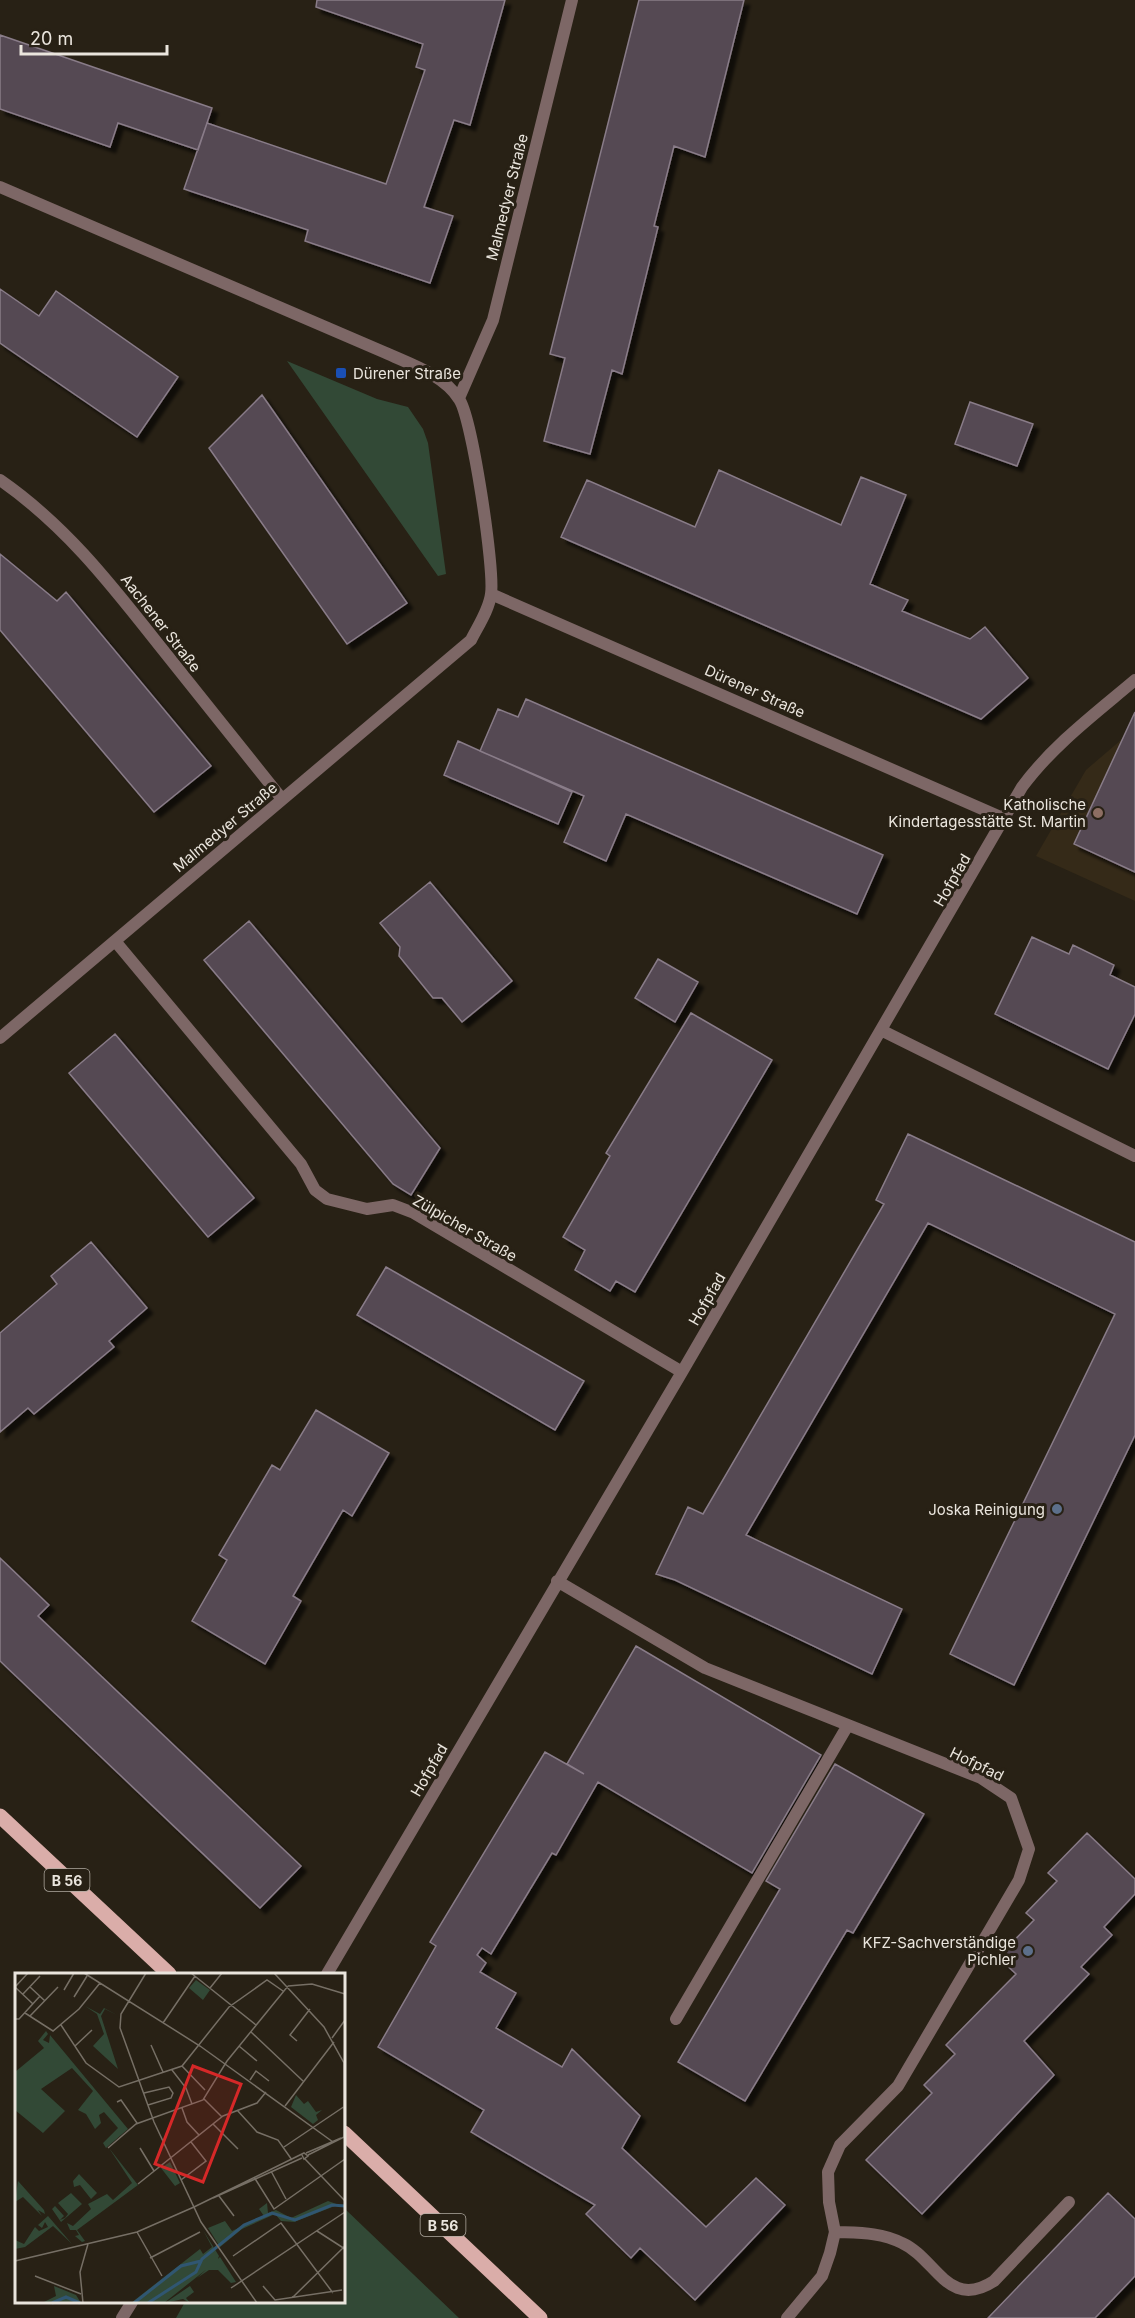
<svg xmlns="http://www.w3.org/2000/svg" width="1135" height="2318" viewBox="0 0 1135 2318" font-family="Inter,sans-serif">
  <defs>
    <filter id="shadow"><feDropShadow dx="5.5" dy="5.5" stdDeviation="1.5" flood-color="#0009"/></filter>
  </defs>
  <rect width="100%" height="100%" fill="#282115"/>
  <!-- built -->
  <path fill="#352a18" d="M 1135,728 L 1135,901 L 1036,856 L 1086,770 Z"/>
  <!-- green -->
  <path fill="#324936" d="M 287,361 L 377,399 L 408,407 L 423,429 L 428,443 L 446,574 L 438,576 Z
    M 344,2208 L 459,2318 L 176,2318 L 185,2302 L 344,2302 Z"/>
  <!-- building -->
  <path fill="#544853" stroke="#897c88" stroke-width="1.5" filter="url(#shadow)" d="M 317,0 L 505,0 L 470,125 L 454,120 L 424,207 L 453,216 L 430,283 L 305,241 L 308,230 L 184,189 L 207,123 L 386,184 L 425,70 L 416,67 L 423,44 L 316,7 Z
    M 639,0 L 744,0 L 705,157 L 674,146 L 654,226 L 658,227 L 622,374 L 612,370 L 590,454 L 544,441 L 565,358 L 550,354 Z
    M 0,35 L 212,108 L 198,150 L 118,123 L 110,147 L 0,109 Z
    M 0,289 L 39,316 L 56,291 L 178,377 L 137,437 L 0,343 Z
    M 262,395 L 407,603 L 347,644 L 209,448 Z
    M 970,402 L 1033,424 L 1017,466 L 955,444 Z
    M 719,470 L 841,525 L 861,477 L 906,495 L 870,584 L 908,600 L 902,611 L 970,639 L 985,627 L 1028,678 L 981,719 L 561,537 L 587,480 L 695,527 Z
    M 0,554 L 57,601 L 66,592 L 211,766 L 154,812 L 0,630 Z
    M 526,699 L 883,855 L 857,914 L 626,814 L 606,861 L 564,842 L 584,796 L 480,751 L 498,709 L 518,717 Z
    M 1135,712 L 1135,872 L 1074,844 Z
    M 458,741 L 572,792 L 558,824 L 444,775 Z
    M 430,882 L 512,981 L 462,1022 L 442,998 L 433,998 L 399,956 L 400,947 L 380,923 Z
    M 249,921 L 440,1148 L 411,1195 L 393,1184 L 204,960 Z
    M 1032,937 L 1069,954 L 1073,945 L 1114,965 L 1110,975 L 1135,987 L 1135,1014 L 1108,1069 L 995,1014 Z
    M 658,959 L 698,982 L 675,1022 L 635,998 Z
    M 691,1013 L 772,1060 L 635,1292 L 616,1281 L 610,1291 L 575,1270 L 585,1250 L 563,1237 L 610,1156 L 606,1153 Z
    M 115,1034 L 254,1198 L 208,1237 L 69,1073 Z
    M 908,1134 L 1135,1242 L 1135,1435 L 1014,1685 L 950,1654 L 1115,1314 L 928,1223 L 746,1535 L 902,1609 L 872,1674 L 675,1580 L 656,1574 L 688,1507 L 703,1514 L 884,1204 L 876,1200 Z
    M 91,1242 L 147,1308 L 109,1341 L 114,1347 L 34,1414 L 28,1408 L 0,1432 L 0,1333 L 57,1284 L 51,1276 Z
    M 386,1267 L 584,1381 L 555,1430 L 357,1315 Z
    M 316,1410 L 389,1453 L 352,1516 L 343,1510 L 293,1596 L 301,1601 L 265,1664 L 192,1621 L 227,1560 L 219,1555 L 272,1465 L 280,1470 Z
    M 0,1558 L 49,1605 L 38,1616 L 301,1866 L 260,1908 L 0,1661 Z
    M 636,1646 L 821,1755 L 752,1873 L 598,1782 L 556,1855 L 552,1853 L 491,1954 L 482,1948 L 477,1955 L 486,1963 L 480,1972 L 516,1993 L 496,2028 L 562,2067 L 572,2049 L 640,2116 L 622,2148 L 706,2227 L 756,2178 L 785,2205 L 695,2300 L 640,2248 L 631,2258 L 586,2214 L 595,2205 L 471,2132 L 484,2110 L 378,2047 L 436,1946 L 430,1942 L 545,1752 L 584,1774 L 567,1764 Z
    M 835,1764 L 924,1814 L 853,1933 L 847,1930 L 745,2101 L 678,2062 L 780,1889 L 766,1881 Z
    M 1087,1833 L 1135,1879 L 1135,1894 L 1104,1927 L 1112,1935 L 1081,1967 L 1089,1974 L 1024,2041 L 1054,2075 L 922,2214 L 866,2160 L 932,2093 L 924,2085 L 955,2054 L 946,2045 L 1016,1974 L 998,1957 L 1034,1920 L 1026,1913 L 1057,1881 L 1048,1873 Z
    M 1108,2193 L 1135,2219 L 1135,2276 L 1095,2318 L 988,2318 Z"/>
  <g fill="none" stroke-linecap="round" stroke-linejoin="round">
    <!-- street -->
    <path stroke="#7d6766" stroke-width="12" d="M 0,187 L 386,353 C 410,364 444,375 459,399 C 472,417 495,570 491,594 C 489,610 478,626 471,640 L 0,1038
      M 459,398 L 493,320 L 572,0
      M 0,480 C 65,525 110,583 159,645 C 200,696 241,748 282,799
      M 491,594 L 1005,819
      M 115,941 L 301,1164 L 315,1190 L 327,1199 L 367,1209 L 393,1205 L 414,1213 L 682,1372
      M 881,1030 L 1135,1156
      M 557,1581 L 705,1668 L 981,1778 L 1011,1798 L 1029,1849 L 1019,1880 L 898,2086 L 840,2145 L 828,2172 L 829,2202 L 835,2232 L 830,2253 L 822,2276 L 787,2318
      M 327,1974 L 682,1372 L 1022,787 C 1053,745 1096,713 1135,680
      M 676,2019 L 848,1725
      M 835,2232 C 859,2233 880,2232 902,2243 C 936,2258 948,2311 994,2281 L 1069,2202
      M 122,2318 L 132,2302"/>
    <!-- primary -->
    <path stroke="#daada9" stroke-width="15" d="M 0,1816 L 169,1974
      M 344,2133 L 540,2318"/>
  </g>
  <!-- markers -->
  <rect fill="#1a4fb4" stroke="#282115" stroke-width="2" x="335" y="367" width="12" height="12" rx="3"/>
  <circle fill="#8d6e63" stroke="#282115" stroke-width="2" cx="1098" cy="813" r="6"/>
  <g fill="#5c6f8a" stroke="#282115" stroke-width="2">
    <circle cx="1057" cy="1509" r="6"/>
    <circle cx="1028" cy="1951" r="6"/>
  </g>
  <g text-anchor="middle" dominant-baseline="central" stroke-width="6" stroke-linejoin="round" paint-order="stroke">
    <!-- shield labels -->
    <g fill="#282115" stroke="#b0aaa1" stroke-width="1.5">
      <rect x="44.5" y="1869" width="45" height="22" rx="4.5"/>
      <rect x="420.5" y="2214" width="45" height="22" rx="4.5"/>
    </g>
    <g font-size="14" font-weight="bold" fill="#eae5dd">
      <text x="67" y="1880">B 56</text>
      <text x="443" y="2225">B 56</text>
    </g>
    <!-- street labels -->
    <g font-size="15" fill="#eae5dd" stroke="#282115">
      <text transform="translate(507 197) rotate(-76)">Malmedyer Straße</text>
      <text transform="translate(161 623) rotate(52)">Aachener Straße</text>
      <text transform="translate(755 691) rotate(24)">Dürener Straße</text>
      <text transform="translate(225 827) rotate(-40)">Malmedyer Straße</text>
      <text transform="translate(952 880) rotate(-60)">Hofpfad</text>
      <text transform="translate(465 1228) rotate(30)">Zülpicher Straße</text>
      <text transform="translate(707 1299) rotate(-60)">Hofpfad</text>
      <text transform="translate(977 1764) rotate(26)">Hofpfad</text>
      <text transform="translate(429 1770) rotate(-60)">Hofpfad</text>
    </g>
    <!-- poi labels -->
    <g font-size="15" fill="#eae5dd" stroke="#282115" text-anchor="end">
      <text x="353" y="373" text-anchor="start">Dürener Straße</text>
      <text x="1086" y="804">Katholische<tspan x="1086" dy="17">Kindertagesstätte St. Martin</tspan></text>
      <text x="1045" y="1509">Joska Reinigung</text>
      <text x="1016" y="1942">KFZ-Sachverständige<tspan x="1016" dy="17">Pichler</tspan></text>
    </g>
  </g>
  <!-- overview -->
  <g transform="translate(15 1973)">
    <rect width="330" height="330" fill="#282115"/>
    <path d="M 181,7 L 195,17 L 188,27 L 174,15 ZM 70,33 L 85,41 L 89,35 L 102,42 L 90,36 L 86,43 L 103,96 L 78,73 L 89,61 L 82,41 ZM 31,58 L 33,61 L 28,67 L 34,70 L 35,62 L 113,156 L 91,175 L 88,170 L 103,155 L 89,139 L 84,142 L 86,150 L 80,156 L 71,141 L 63,137 L 78,118 L 57,95 L 26,116 L 50,138 L 28,160 L 0,137 L 0,99 L 29,75 L 23,68 ZM 281,122 L 289,131 L 293,128 L 301,139 L 307,137 L 301,142 L 303,147 L 298,151 L 276,134 ZM 94,175 L 123,212 L 62,257 L 70,268 L 67,269 L 60,263 L 64,262 L 61,257 L 55,257 L 52,250 L 58,253 L 76,236 L 73,231 L 92,221 L 98,227 L 117,210 ZM 155,189 L 165,210 L 160,213 L 146,195 ZM 64,201 L 82,220 L 76,226 L 65,212 L 59,214 L 58,208 ZM 3,208 L 29,237 L 30,241 L 23,237 L 27,243 L 8,224 L 0,229 ZM 56,220 L 67,231 L 46,249 L 37,236 L 40,233 L 49,243 L 45,247 L 50,245 L 53,241 L 43,230 ZM 313,228 L 330,234 L 320,233 L 279,249 L 266,248 L 260,241 L 227,256 L 205,274 L 193,255 L 210,248 L 217,258 L 249,243 L 244,236 L 252,230 L 253,240 L 261,237 L 276,245 ZM 33,243 L 57,271 L 38,253 L 10,274 L 0,276 L 0,267 L 9,271 L 20,254 L 24,258 L 33,254 L 30,249 L 27,255 L 23,252 ZM 188,257 L 204,283 L 202,288 L 149,330 L 116,330 L 185,276 L 188,281 L 197,274 ZM 205,284 L 221,309 L 216,310 L 203,297 L 194,297 L 182,305 ZM 39,313 L 61,322 L 66,330 L 27,330 L 41,323 ZM 175,313 L 179,319 L 171,325 L 175,330 L 168,326 L 150,330 Z" fill="#324936"/>
    <path fill="none" stroke="#305671" stroke-width="3" d="M 37,330 L 51,324 L 65,330M 119,330 L 166,293 L 186,288M 133,330 L 181,299 L 187,286 L 229,252 L 257,240 L 280,247 L 317,232 L 330,233"/>
    <path fill="none" stroke="#766f65" stroke-width="1.5" d="M 69,0 L 185,73 L 318,169M 131,0 L 106,41 L 105,55 L 139,149 L 186,249 L 242,330M 176,0 L 241,52M 259,0 L 309,54 L 329,90 L 329,164 L 293,182M 273,13 L 297,11 L 330,21M 0,14 L 18,31M 0,14 L 13,0M 15,14 L 30,28M 195,15 L 207,0M 49,17 L 59,0M 8,21 L 25,3M 59,24 L 72,3M 10,40 L 38,58 L 64,36 L 85,10M 15,43 L 43,14M 0,46 L 4,46 L 25,23M 148,50 L 180,3M 46,52 L 71,90 L 104,114 L 167,93 L 214,34 L 252,7 L 268,18M 236,59 L 288,108M 317,65 L 330,47M 282,68 L 275,62 L 295,36M 136,72 L 148,99M 60,73 L 77,57M 224,73 L 242,88M 167,93 L 190,117M 157,97 L 171,115 L 177,131M 235,107 L 241,98 L 254,108M 129,120 L 154,114 L 158,120 L 156,125 L 133,132M 189,126 L 207,144M 102,129 L 106,127 L 122,150M 270,133 L 319,69M 167,135 L 172,149 L 184,162M 222,137 L 242,159 L 263,167 L 277,187M 198,151 L 223,176M 269,174 L 330,133M 93,175 L 121,151 L 188,127 L 212,88 L 273,13M 125,175 L 139,198M 291,180 L 326,165M 290,186 L 330,228M 256,198 L 271,226M 239,204 L 259,236 L 330,186M 166,207 L 191,188 L 176,169M 123,211 L 208,143 L 242,130 L 251,119M 204,223 L 219,243M 198,225 L 287,185M 179,234 L 289,180 L 293,183 L 289,186 L 287,182M 302,258 L 330,276M 122,259 L 147,303M 218,283 L 266,250 L 318,320M 135,285 L 185,259M 0,288 L 122,259 L 179,234M 20,303 L 66,321M 248,313 L 260,327 L 327,317M 216,315 L 330,239M 277,325 L 330,273M 68,330 L 65,299 L 73,271"/>
    <path fill="#d62828" fill-opacity="0.15" stroke="#d62828" stroke-width="3" d="M 178,93 L 226,111 L 188,209 L 140,191 Z"/>
    <rect width="330" height="330" fill="none" stroke="#eae5dd" stroke-width="3"/>
  </g>
  <!-- scale -->
  <path d="M21 45v9h146v-9" fill="none" stroke="#eae5dd" stroke-width="3"/>
  <text x="30" y="45" font-size="18" fill="#eae5dd" stroke="#282115" stroke-width="4.5" paint-order="stroke">20 m</text>
</svg>
